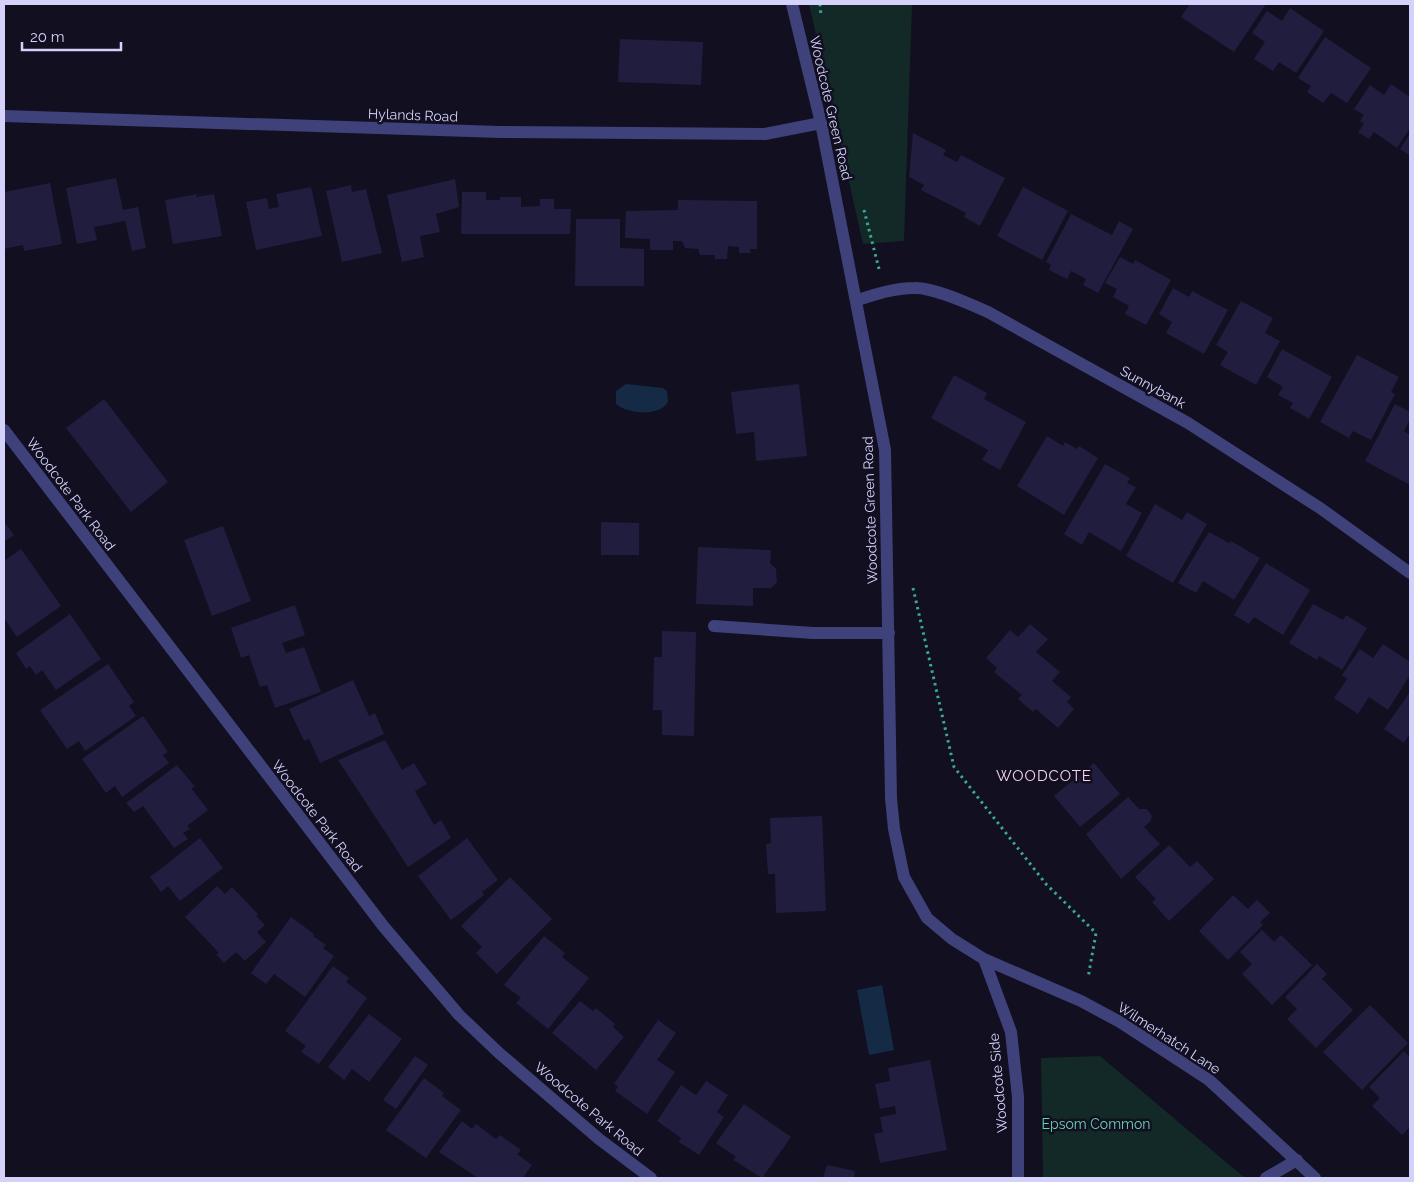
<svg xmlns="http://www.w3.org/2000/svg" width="1414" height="1182" viewBox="0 0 1414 1182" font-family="Raleway,sans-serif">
  <rect width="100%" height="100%" fill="#110f20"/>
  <!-- green -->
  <path fill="#132927" d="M 809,4 L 912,4 L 904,241 L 863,244 Z
    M 1100,1056 L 1245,1178 L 1043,1178 L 1041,1058 Z"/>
  <!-- water -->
  <path fill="#142a45" d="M 626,384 L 663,388 L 667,391 L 668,402 C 660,417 627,414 616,404 L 616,391 Z
    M 882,985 L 894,1050 L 869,1055 L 857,990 Z"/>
  <!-- building -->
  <path fill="#211d3f" d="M 1190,4 L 1266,4 L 1234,52 L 1181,17 Z
    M 1290,8 L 1324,31 L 1296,73 L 1279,62 L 1273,71 L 1254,59 L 1265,42 L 1252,33 L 1267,11 L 1282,21 Z
    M 1325,37 L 1371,68 L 1347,103 L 1331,93 L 1323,103 L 1307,92 L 1311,86 L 1298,78 Z
    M 620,39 L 703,42 L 701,85 L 618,82 Z
    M 1391,84 L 1410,97 L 1410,128 L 1397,148 L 1374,132 L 1369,139 L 1358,132 L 1364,124 L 1360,121 L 1364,115 L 1354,109 L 1370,85 L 1384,95 Z
    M 913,133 L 946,150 L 943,155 L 957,162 L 961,155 L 1005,178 L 980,226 L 964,217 L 966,213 L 921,190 L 924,185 L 909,177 Z
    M 1410,134 L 1410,156 L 1400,149 Z
    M 116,178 L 123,210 L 138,207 L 146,248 L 132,251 L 125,221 L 94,227 L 97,240 L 77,244 L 66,188 Z
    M 455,179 L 459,207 L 436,214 L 440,232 L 420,236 L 424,257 L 402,262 L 387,195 Z
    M 50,183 L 62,244 L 24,251 L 23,245 L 4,249 L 4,192 Z
    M 351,185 L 352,192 L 366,189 L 382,253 L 342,262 L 326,191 Z
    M 311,187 L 322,236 L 256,250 L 246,202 L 267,198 L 269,209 L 279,207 L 276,194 Z
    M 1023,187 L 1068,211 L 1042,260 L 997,236 Z
    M 462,192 L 486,192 L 486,200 L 500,200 L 500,197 L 521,197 L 521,207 L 540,206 L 540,199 L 554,199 L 554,209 L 571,209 L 570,234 L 461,234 Z
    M 197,194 L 196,197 L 214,194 L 222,236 L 173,244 L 165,200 Z
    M 678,200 L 757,201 L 757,249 L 750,249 L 751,253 L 739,253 L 739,247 L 728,246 L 727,259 L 715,259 L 715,255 L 700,255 L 698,249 L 685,248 L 682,241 L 673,241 L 673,250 L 650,250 L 650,239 L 625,238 L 626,211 L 678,210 Z
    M 1071,214 L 1112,235 L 1119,221 L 1133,229 L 1098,293 L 1083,285 L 1086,279 L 1071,271 L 1067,279 L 1049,270 L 1051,265 L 1046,262 Z
    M 576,219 L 620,219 L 620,248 L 644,249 L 644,286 L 575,286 Z
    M 1120,257 L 1133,264 L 1135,260 L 1171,280 L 1146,325 L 1125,314 L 1129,306 L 1113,297 L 1117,289 L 1105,283 Z
    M 1173,288 L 1189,297 L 1192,291 L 1228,310 L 1204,354 L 1166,333 L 1172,322 L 1159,314 Z
    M 1241,301 L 1273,318 L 1265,333 L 1280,341 L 1256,385 L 1220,365 L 1228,352 L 1216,345 Z
    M 1282,349 L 1332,377 L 1309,419 L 1290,408 L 1293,403 L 1278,395 L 1283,387 L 1267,377 Z
    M 1357,355 L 1399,377 L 1391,392 L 1395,394 L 1371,440 L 1353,431 L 1349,438 L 1320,422 Z
    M 954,375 L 987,393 L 984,399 L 1026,422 L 1000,470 L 982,460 L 988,450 L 931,418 Z
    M 799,384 L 807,456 L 756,461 L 754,432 L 736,434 L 731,392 Z
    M 104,399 L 168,482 L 131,512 L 66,428 Z
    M 1395,404 L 1410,412 L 1410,419 L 1404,431 L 1410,435 L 1410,485 L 1365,461 Z
    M 1047,436 L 1063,446 L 1065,442 L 1077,449 L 1079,446 L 1098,458 L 1064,515 L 1017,486 Z
    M 1105,464 L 1130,478 L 1127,483 L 1136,487 L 1126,504 L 1142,513 L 1121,551 L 1089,532 L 1082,545 L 1064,534 Z
    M 1155,504 L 1182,520 L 1187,512 L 1207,524 L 1173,583 L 1126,556 Z
    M 4,522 L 14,535 L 4,542 Z
    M 601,522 L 639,523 L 639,555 L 601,555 Z
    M 223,526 L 251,601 L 212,616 L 184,540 Z
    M 1209,532 L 1229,543 L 1231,541 L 1260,558 L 1234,600 L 1203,581 L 1196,593 L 1178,583 Z
    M 698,547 L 771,550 L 770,563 L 776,569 L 777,582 L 771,588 L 753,588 L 753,606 L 696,604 Z
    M 21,549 L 61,606 L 17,637 L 4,618 L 4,561 Z
    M 1266,563 L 1310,590 L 1283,635 L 1254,617 L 1249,624 L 1234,615 Z
    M 1313,604 L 1343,620 L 1346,615 L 1367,628 L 1342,670 L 1319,656 L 1317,660 L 1289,643 Z
    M 295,605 L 305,635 L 282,643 L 286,653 L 304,647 L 321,692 L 275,708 L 267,685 L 260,687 L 249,655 L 241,658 L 231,628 Z
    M 70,614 L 101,659 L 56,690 L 42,670 L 36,675 L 30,666 L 26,669 L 16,653 Z
    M 1030,624 L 1048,639 L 1036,652 L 1060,672 L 1052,681 L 1071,697 L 1067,702 L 1074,709 L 1058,728 L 1036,709 L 1033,712 L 1018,699 L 1022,695 L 994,672 L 997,668 L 986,658 L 1010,630 L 1018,637 Z
    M 662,631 L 696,632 L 694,736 L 662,735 L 662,710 L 653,710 L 654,657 L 662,657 Z
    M 1383,644 L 1410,662 L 1410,675 L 1388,710 L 1369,697 L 1358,714 L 1334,698 L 1347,679 L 1342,675 L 1360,649 L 1373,658 Z
    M 108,664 L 134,702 L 129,706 L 136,716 L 85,751 L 79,741 L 67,749 L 40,710 Z
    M 353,680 L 369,716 L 375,713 L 384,734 L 320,763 L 309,739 L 304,741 L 289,709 Z
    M 1410,692 L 1410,733 L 1404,743 L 1384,729 Z
    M 143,716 L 168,752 L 163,755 L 169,763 L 122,797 L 115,786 L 106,793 L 82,759 Z
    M 385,740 L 402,770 L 414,763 L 427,784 L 415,791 L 434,825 L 441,820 L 451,838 L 408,867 L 338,760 Z
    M 1094,763 L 1120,794 L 1080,827 L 1054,796 Z
    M 177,765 L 195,787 L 191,788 L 208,810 L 187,826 L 190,829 L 183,833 L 188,839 L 174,848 L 143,806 L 134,812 L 126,803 Z
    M 1128,797 L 1139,809 L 1147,809 L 1152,816 L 1150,822 L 1144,827 L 1160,844 L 1121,879 L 1086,834 Z
    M 822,816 L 826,911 L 776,913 L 775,874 L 768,874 L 766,844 L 771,843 L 770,818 Z
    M 200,838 L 223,868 L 180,901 L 168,886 L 161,892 L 150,877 Z
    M 467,838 L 498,880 L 482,892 L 484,895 L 451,920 L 418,876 Z
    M 1169,845 L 1190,867 L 1197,861 L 1214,879 L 1169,921 L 1152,902 L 1156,899 L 1135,877 Z
    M 510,877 L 552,919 L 497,974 L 476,953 L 482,947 L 461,926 Z
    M 217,886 L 225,894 L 232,887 L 258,914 L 256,916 L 265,925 L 257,932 L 266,942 L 245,961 L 236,952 L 224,963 L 216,954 L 219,953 L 185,917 Z
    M 1233,895 L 1248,909 L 1257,900 L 1270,913 L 1260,922 L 1263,925 L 1228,960 L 1199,931 Z
    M 291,917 L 314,934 L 313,936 L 326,945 L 323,948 L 334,956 L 305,997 L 274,974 L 266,984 L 251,973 Z
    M 1262,930 L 1274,942 L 1281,935 L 1312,965 L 1272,1005 L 1242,974 L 1252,964 L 1240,952 Z
    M 544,936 L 565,953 L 562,957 L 589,978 L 548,1029 L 516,1003 L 521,998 L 504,985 Z
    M 1317,964 L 1327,974 L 1322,979 L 1353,1010 L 1316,1048 L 1287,1019 L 1297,1009 L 1285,997 Z
    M 333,966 L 349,978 L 346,982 L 367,998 L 319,1064 L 301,1052 L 306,1046 L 285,1031 Z
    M 580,1001 L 593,1011 L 596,1008 L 615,1024 L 613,1027 L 624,1037 L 596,1070 L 552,1033 Z
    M 1370,1005 L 1408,1043 L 1362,1090 L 1323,1052 Z
    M 369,1014 L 402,1039 L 369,1082 L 352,1069 L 344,1080 L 328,1067 Z
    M 658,1020 L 676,1033 L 657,1060 L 675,1072 L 647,1114 L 615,1091 L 618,1086 L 614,1084 Z
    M 1404,1051 L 1410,1058 L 1410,1127 L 1402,1135 L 1372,1106 L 1380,1098 L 1369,1087 Z
    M 415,1056 L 428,1065 L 396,1109 L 383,1100 Z
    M 930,1060 L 947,1150 L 880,1163 L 874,1134 L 883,1132 L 880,1117 L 896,1114 L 895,1106 L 880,1109 L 875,1084 L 890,1081 L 888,1068 Z
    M 424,1078 L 444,1093 L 442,1096 L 461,1110 L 426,1158 L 386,1130 Z
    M 706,1081 L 728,1095 L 717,1112 L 724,1117 L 699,1155 L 679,1142 L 681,1138 L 657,1121 L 681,1085 L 696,1095 Z
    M 744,1104 L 791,1137 L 762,1178 L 733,1160 L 736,1157 L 716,1143 Z
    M 462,1121 L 472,1129 L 476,1124 L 496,1139 L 500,1135 L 521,1150 L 517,1154 L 532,1165 L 523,1178 L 478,1178 L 439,1152 Z
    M 827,1165 L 855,1171 L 854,1178 L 823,1178 Z"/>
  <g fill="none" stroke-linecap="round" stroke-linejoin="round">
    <!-- path -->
    <path stroke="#39a899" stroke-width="3" stroke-dasharray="2.5 4" stroke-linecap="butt" d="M 820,4 L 821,16
      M 864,210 L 879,269
      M 913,588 L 954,767 L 1046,884 L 1096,933 L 1088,978"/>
    <!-- minor -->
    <path stroke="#3e417a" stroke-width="12" d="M 792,4 L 821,123 L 885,450 L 891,798 L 894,829 L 904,877 L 927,918 L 952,939 L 984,959 L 1081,1001 L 1120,1022 L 1209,1080 L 1315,1178
      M 4,116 L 500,132 L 765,134 L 821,123
      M 858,300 C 876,294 895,288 914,288 C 933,287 970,304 988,312 L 1188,423 L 1320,508 L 1410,573
      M 4,430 L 384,927 L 459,1015 L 499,1053 L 599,1139 L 651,1178
      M 714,626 L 813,633 L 889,633
      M 984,959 L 1011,1032 L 1018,1097 L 1018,1178
      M 1266,1178 L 1297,1160"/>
  </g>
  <g text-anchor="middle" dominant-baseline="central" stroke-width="5" stroke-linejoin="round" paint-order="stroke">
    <!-- street labels -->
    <g font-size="14" fill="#d4d2fb" stroke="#110f20">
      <text transform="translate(831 108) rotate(77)">Woodcote Green Road</text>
      <text transform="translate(413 115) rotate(2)">Hylands Road</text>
      <text transform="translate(1153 387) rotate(29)">Sunnybank</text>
      <text transform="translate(71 494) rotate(53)">Woodcote Park Road</text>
      <text transform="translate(870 510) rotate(-92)">Woodcote Green Road</text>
      <text transform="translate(317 816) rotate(52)">Woodcote Park Road</text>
      <text transform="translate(1169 1038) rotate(33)">Wilmerhatch Lane</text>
      <text transform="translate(998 1083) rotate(-95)">Woodcote Side</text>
      <text transform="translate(589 1109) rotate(40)">Woodcote Park Road</text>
    </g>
    <!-- park labels -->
    <g font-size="14" fill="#65d3b0" stroke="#110f20">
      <text x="1096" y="1124">Epsom Common</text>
    </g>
    <!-- neighbourhood labels -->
    <g font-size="15" letter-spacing="1" fill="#fbd4f0" stroke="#110f20">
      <text x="1044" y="776">WOODCOTE</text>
    </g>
  </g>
  <!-- border -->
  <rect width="1414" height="1182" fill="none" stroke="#d4d2fb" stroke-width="10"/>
  <!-- scale -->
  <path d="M22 42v8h99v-8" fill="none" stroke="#d4d2fb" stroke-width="2.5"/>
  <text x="30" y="42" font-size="15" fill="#d4d2fb" stroke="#110f20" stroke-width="4" paint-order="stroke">20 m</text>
</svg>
